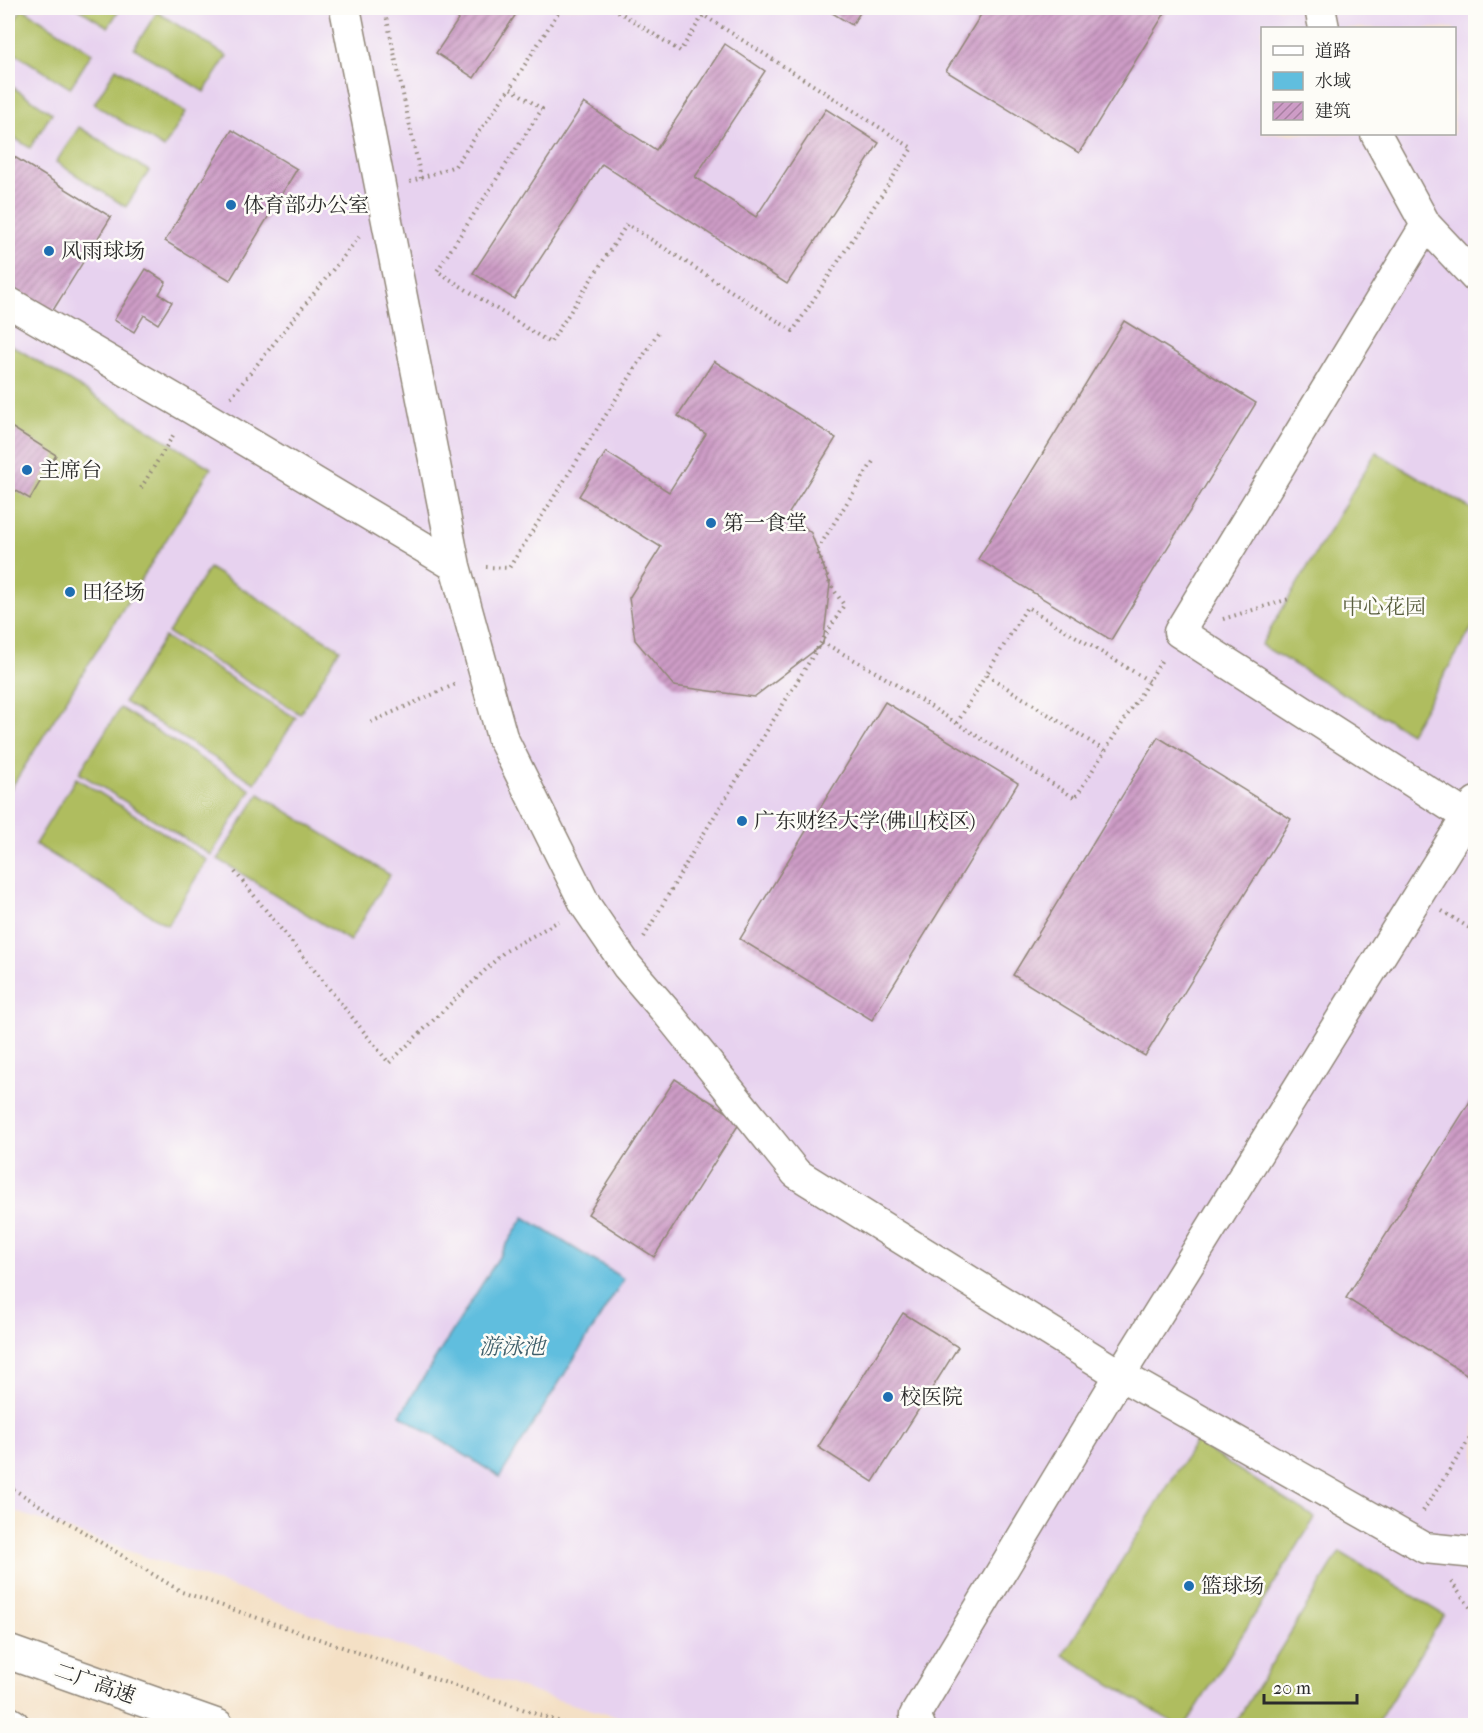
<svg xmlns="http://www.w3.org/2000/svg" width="1483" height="1733" viewBox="0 0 1483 1733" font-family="'IM FELL French Canon','Noto Serif SC',serif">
  <defs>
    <pattern id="building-hatch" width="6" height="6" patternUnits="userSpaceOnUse" patternTransform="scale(1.5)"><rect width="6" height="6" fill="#cd9cc6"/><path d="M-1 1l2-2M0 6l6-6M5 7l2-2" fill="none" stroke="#a77fa1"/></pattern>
  </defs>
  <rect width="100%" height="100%" fill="#fdfcf7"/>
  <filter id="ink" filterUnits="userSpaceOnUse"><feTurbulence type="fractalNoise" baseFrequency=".0167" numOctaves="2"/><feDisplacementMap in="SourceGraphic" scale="12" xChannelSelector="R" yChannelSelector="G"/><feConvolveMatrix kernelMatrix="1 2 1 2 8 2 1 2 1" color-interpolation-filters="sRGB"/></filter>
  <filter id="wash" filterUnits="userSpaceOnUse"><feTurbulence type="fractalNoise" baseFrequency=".008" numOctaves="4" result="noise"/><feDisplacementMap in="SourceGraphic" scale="24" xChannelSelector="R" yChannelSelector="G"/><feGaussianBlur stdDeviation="1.35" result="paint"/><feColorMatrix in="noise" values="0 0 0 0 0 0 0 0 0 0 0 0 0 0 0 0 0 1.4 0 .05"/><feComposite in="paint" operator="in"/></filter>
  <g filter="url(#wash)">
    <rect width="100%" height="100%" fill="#f4e0c5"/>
    <!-- built -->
    <path fill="#e7d2ef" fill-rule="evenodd" d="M 8,8 L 1475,8 L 1475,1725 L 645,1725 L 548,1697 L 8,1509 ZM 1262,28 L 1454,28 L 1454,134 L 1262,134 Z"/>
    <!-- garden -->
    <path fill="#afbd5f" stroke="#6d7445" stroke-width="1.5" d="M 22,8 L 92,53 L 70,88 L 8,49 L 8,32 Z
      M 77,8 L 121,8 L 108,27 Z
      M 157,12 L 227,56 L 204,92 L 134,48 Z
      M 116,68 L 186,112 L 164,148 L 94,104 Z
      M 8,84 L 52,113 L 30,148 L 8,134 Z
      M 79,127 L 149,171 L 126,207 L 56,162 Z
      M 8,343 L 211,468 L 8,793 Z
      M 1376,452 L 1475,511 L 1475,623 L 1410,733 L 1261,645 Z
      M 209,568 L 340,649 L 300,714 L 168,633 Z
      M 164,637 L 296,718 L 255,783 L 124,702 Z
      M 120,708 L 251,790 L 211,855 L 79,773 Z
      M 76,778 L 207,860 L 167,925 L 35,844 Z
      M 259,794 L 390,875 L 350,941 L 218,859 Z
      M 1195,1442 L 1315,1518 L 1186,1725 L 1177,1725 L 1063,1655 Z
      M 1340,1552 L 1444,1615 L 1376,1725 L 1234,1725 Z"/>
    <!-- water -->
    <path fill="#60bede" stroke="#467484" stroke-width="1.5" d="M 524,1217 L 624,1279 L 500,1477 L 400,1415 Z"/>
    <g id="blocks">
      <!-- building -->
      <path fill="url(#building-hatch)" d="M 466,8 L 520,8 L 474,78 L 436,53 Z
        M 824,8 L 863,8 L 852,25 Z
        M 985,8 L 1168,8 L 1079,153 L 946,71 Z
        M 725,44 L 765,71 L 695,177 L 756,217 L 826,109 L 879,143 L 787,284 L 602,164 L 514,299 L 473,273 L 584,103 L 656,150 Z
        M 232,130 L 297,169 L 230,280 L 165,241 Z
        M 8,153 L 111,217 L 52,312 L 8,285 Z
        M 146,269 L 166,282 L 159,294 L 172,302 L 158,324 L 144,315 L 134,332 L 114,320 Z
        M 1124,321 L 1256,403 L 1111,640 L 978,559 Z
        M 714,361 L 836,438 L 789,513 L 811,533 L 830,584 L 823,644 L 754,697 L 674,686 L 635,640 L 629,598 L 661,547 L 579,496 L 606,452 L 669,492 L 706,434 L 678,416 Z
        M 8,425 L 56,455 L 30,499 L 8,486 Z
        M 885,702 L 1018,783 L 872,1020 L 740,939 Z
        M 1158,737 L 1291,819 L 1145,1056 L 1013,975 Z
        M 675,1079 L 741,1121 L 654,1257 L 588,1214 Z
        M 1476,1092 L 1476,1376 L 1474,1379 L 1346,1298 Z
        M 903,1313 L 958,1347 L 873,1482 L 818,1447 Z"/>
    </g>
  </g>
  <g filter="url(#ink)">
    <use href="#blocks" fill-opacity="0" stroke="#908678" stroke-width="1.5"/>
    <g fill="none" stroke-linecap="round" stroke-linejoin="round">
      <defs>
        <path id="minor" d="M 345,8 L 455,566 L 502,737 L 586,906 L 627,966 L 669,1015 L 796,1173 L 1120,1375 L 1425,1548 L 1476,1553
          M 1320,8 L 1324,28
          M 1376,134 L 1426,225 L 1476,278
          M 1426,225 L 1179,632 L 1466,816
          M 8,302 L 192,409 L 455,566
          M 920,1726 L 915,1715 L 1120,1375 L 1476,802"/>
        <path id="motorway" d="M 8,1652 L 217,1726
          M 8,1723 L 13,1726"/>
      </defs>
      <!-- minor casing -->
      <use href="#minor" stroke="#908678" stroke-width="33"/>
      <!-- motorway casing -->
      <use href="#motorway" stroke="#908678" stroke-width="36"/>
      <!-- path -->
      <path stroke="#908678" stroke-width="4" stroke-dasharray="1.5 4.5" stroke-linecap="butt" d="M 391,8 L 386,15 L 421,178
        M 561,8 L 510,88 L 542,109 L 437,271 L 550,343 L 627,224 L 793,331 L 912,148 L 703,15
        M 613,8 L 680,51 L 708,8
        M 410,182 L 455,166 L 510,88
        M 231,397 L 359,237
        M 141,488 L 174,434
        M 486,567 L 509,568 L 659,331
        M 1223,619 L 1289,599
        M 822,642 L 876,672 L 1075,798 L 1149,681
        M 987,675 L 1105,751
        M 371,722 L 456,684
        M 957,723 L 1027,607 L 1149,681 L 1163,658
        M 235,872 L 389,1063 L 504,952 L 559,921
        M 1442,911 L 1476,932
        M 644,937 L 698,843 L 844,605 L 830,584 L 817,550 L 874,460
        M 8,1486 L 182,1592 L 572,1726
        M 1423,1511 L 1476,1429
        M 1451,1582 L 1476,1615"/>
      <!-- minor -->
      <use href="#minor" stroke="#fff" stroke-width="30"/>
      <!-- motorway -->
      <use href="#motorway" stroke="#fff" stroke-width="33"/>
    </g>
  </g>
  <!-- markers -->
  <g fill="#1f6fb2" stroke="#fdfcf7" stroke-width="2">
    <circle cx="231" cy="205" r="6"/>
    <circle cx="49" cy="251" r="6"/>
    <circle cx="27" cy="470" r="6"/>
    <circle cx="711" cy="523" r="6"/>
    <circle cx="70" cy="592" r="6"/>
    <circle cx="742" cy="821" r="6"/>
    <circle cx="888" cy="1397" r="6"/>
    <circle cx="1189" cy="1586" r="6"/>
  </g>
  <g text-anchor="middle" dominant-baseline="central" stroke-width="5" stroke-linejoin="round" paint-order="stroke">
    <!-- poi labels -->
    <g font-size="21" fill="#2b2b2b" stroke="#fdfcf7" text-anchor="start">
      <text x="243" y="205">体育部办公室</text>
      <text x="61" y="251">风雨球场</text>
      <text x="39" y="470">主席台</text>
      <text x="723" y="523">第一食堂</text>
      <text x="82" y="592">田径场</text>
      <text x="754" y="821">广东财经大学(佛山校区)</text>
      <text x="900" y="1397">校医院</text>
      <text x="1201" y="1586">篮球场</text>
    </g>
    <!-- park labels -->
    <g font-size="21" fill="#595e3d" stroke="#fdfcf7">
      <text x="1384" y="607">中心花园</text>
    </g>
    <!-- street labels -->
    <g font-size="21" fill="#2b2b2b" stroke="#fdfcf7">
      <text transform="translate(95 1683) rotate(19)">二广高速</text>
    </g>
    <!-- water labels -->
    <g font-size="22" font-style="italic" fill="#3e5e6a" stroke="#fdfcf7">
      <text x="512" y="1347">游泳池</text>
    </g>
  </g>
  <!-- margin -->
  <rect width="1483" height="1733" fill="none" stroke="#fdfcf7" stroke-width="30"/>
  <!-- legend -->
  <rect x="1261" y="27" width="195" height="108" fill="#fdfcf7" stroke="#a9a8a5" stroke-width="1.5"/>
  <rect x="1273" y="46" width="30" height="9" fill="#ffffff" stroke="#a9a8a5" stroke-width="1.5"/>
  <text x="1315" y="57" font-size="18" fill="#2b2b2b">道路</text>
  <rect x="1273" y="72" width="30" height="18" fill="#60bede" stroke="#a9a8a5" stroke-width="1.5"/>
  <text x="1315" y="87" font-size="18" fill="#2b2b2b">水域</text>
  <rect x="1273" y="102" width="30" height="18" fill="url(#building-hatch)" stroke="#a9a8a5" stroke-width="1.5"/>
  <text x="1315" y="117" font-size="18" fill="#2b2b2b">建筑</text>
  <!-- scale -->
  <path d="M1264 1694v9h93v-9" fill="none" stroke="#2b2b2b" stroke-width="3"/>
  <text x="1273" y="1694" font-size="18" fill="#2b2b2b" stroke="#fdfcf7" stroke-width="4.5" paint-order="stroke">20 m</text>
</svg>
